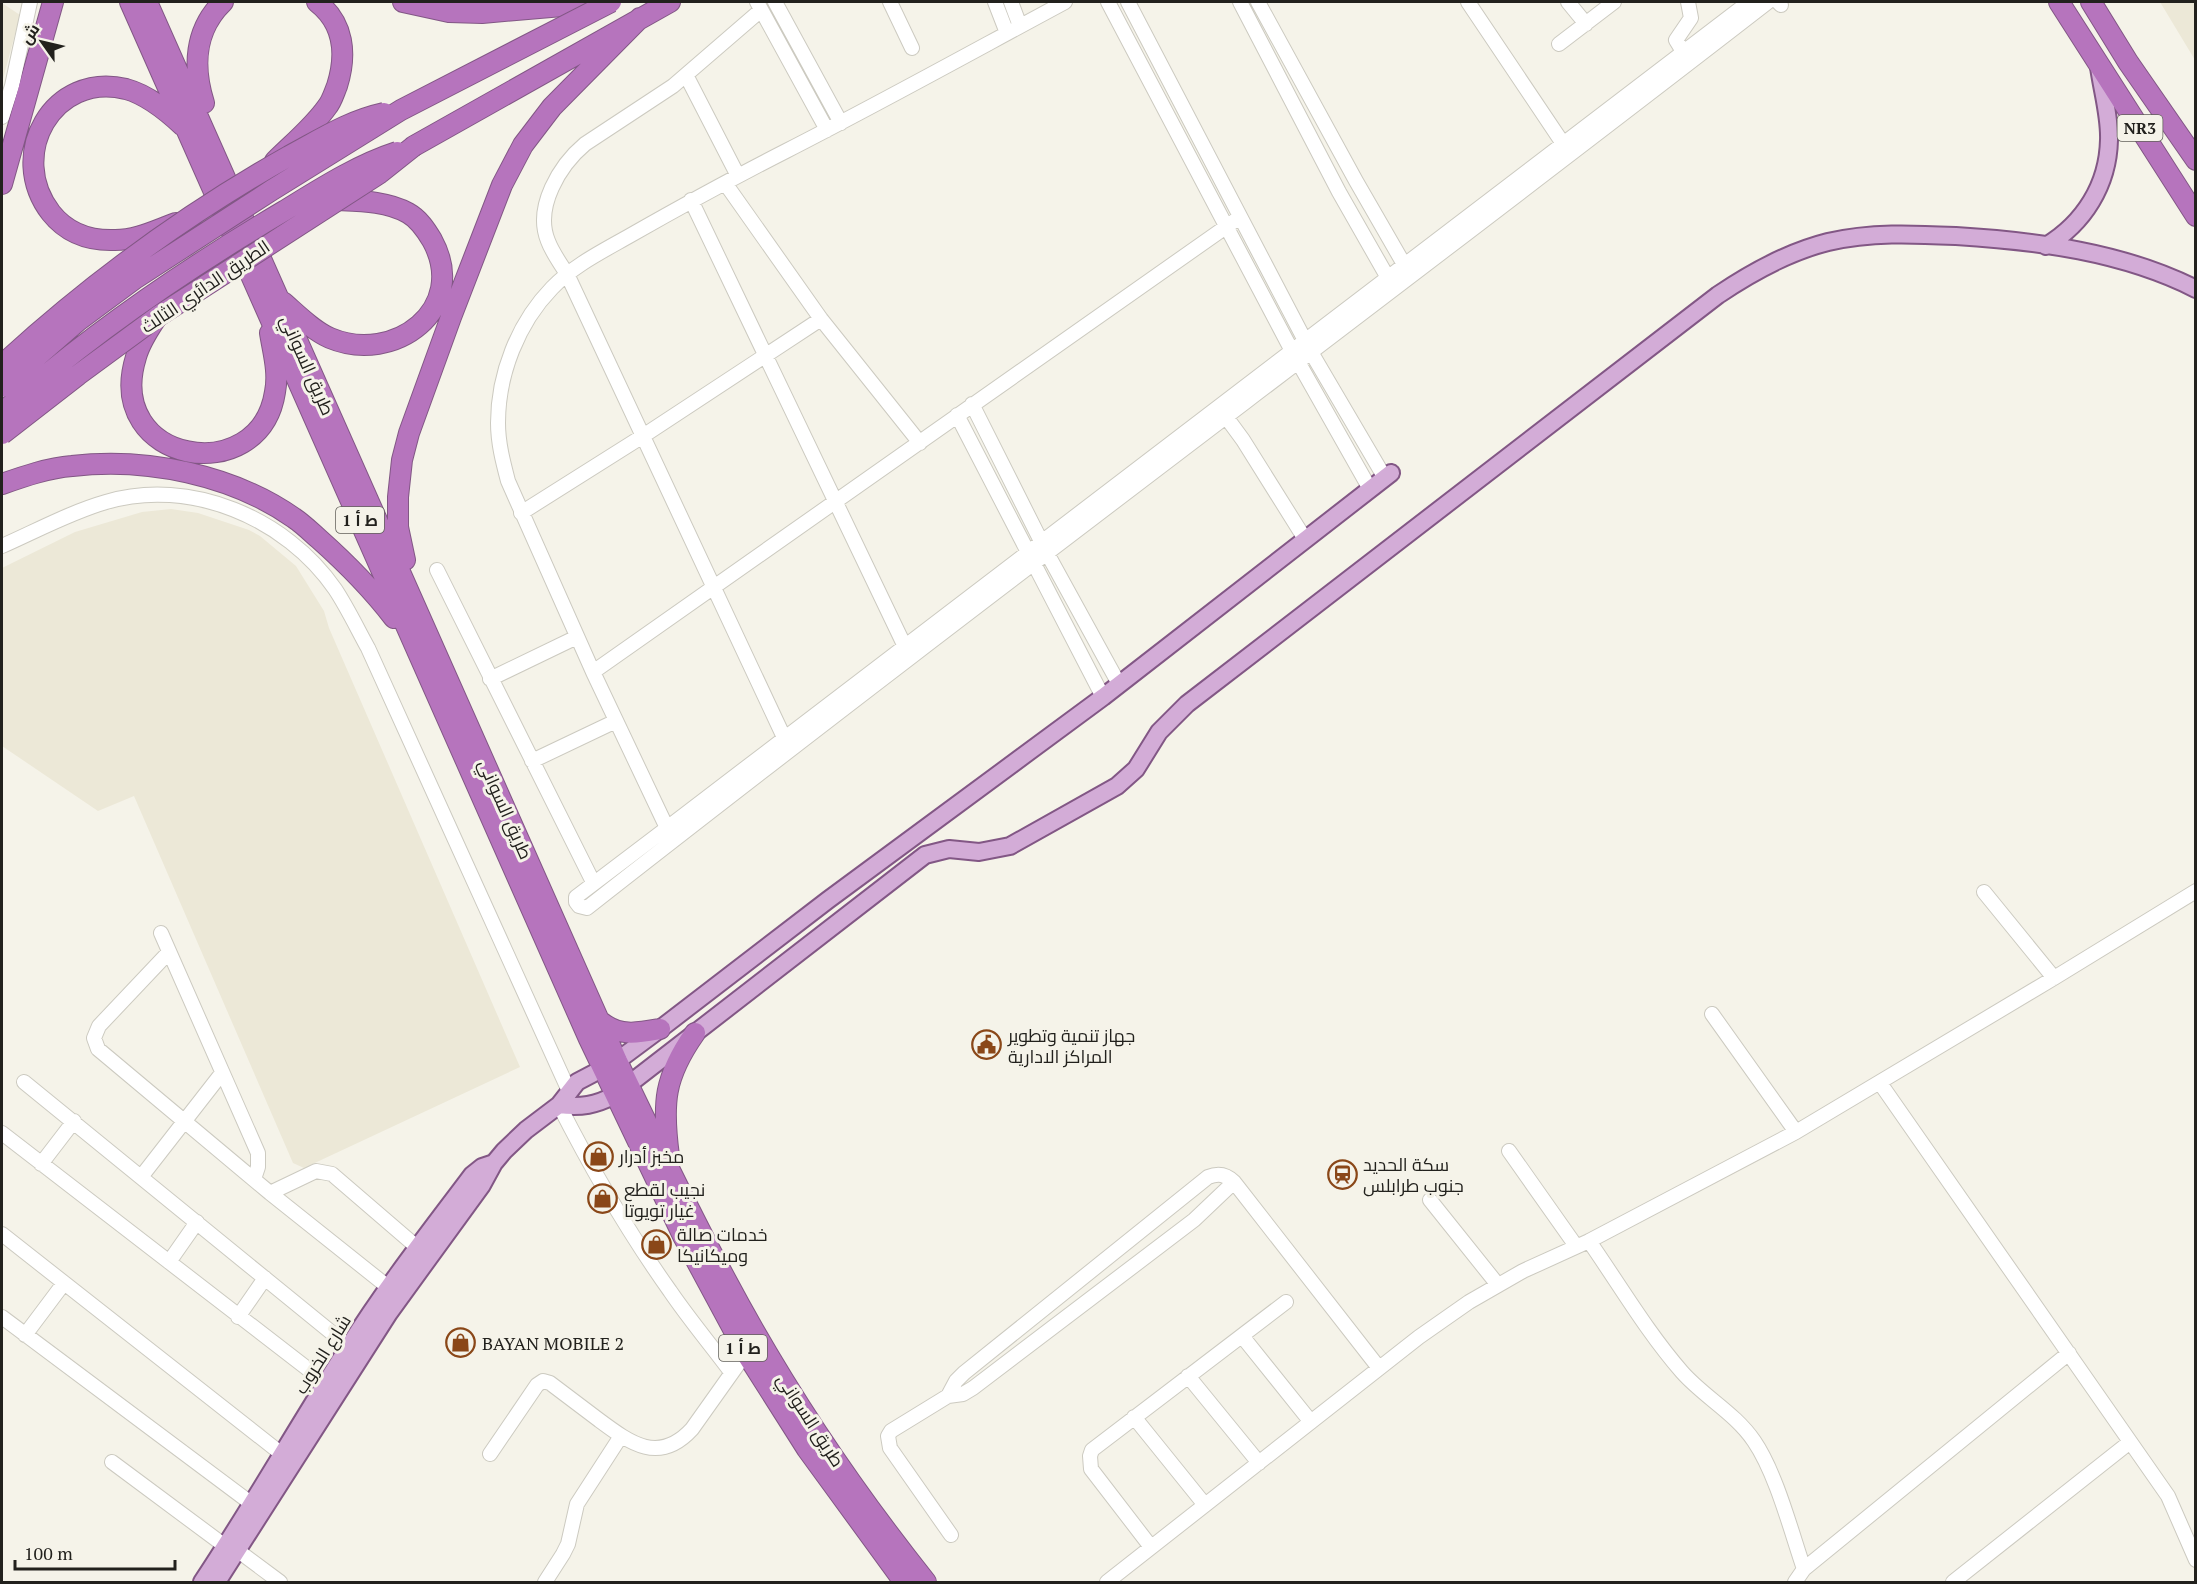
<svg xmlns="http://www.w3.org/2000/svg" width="2197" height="1584" viewBox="0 0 2197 1584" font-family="'PT Serif',Cairo,serif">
  <rect width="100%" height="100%" fill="#f5f3e9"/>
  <!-- built -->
  <path fill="#ece8d7" d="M 2160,2 L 2195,2 L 2195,60 Z
    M 2,3 L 20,15 L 2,83 Z
    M 171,509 L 198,513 L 249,530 L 260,536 L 296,566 L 324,611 L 329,628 L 520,1067 L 304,1168 L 293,1163 L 134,796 L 98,811 L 2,746 L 2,568 L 75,532 L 142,512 Z"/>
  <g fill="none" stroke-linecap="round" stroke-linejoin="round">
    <defs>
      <path id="minor" d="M 757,2 L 827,130
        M 775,2 L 841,123
        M 890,2 L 912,48
        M 995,2 L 1007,33
        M 1011,2 L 1020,26
        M 1108,2 L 1292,351 L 1370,489
        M 1128,2 L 1311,352 L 1385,478
        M 1240,2 L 1339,192 L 1392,285
        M 1258,2 L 1356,181 L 1409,273
        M 1468,2 L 1568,151
        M 1568,2 L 1586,24
        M 1749,2 L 667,828 L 576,897 L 576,902 L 579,906 L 587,908 C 977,602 1376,306 1768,2
        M 1778,2 L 1781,5
        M 761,10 L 673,86 L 585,144 C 560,165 534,207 548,241 C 552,252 560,263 567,274 L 788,746
        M 1559,44 L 1614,2
        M 1687,58 L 1676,40 L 1691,18 L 1688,2
        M 686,75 L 738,176
        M 2,117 L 12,86 L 30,2
        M 725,183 L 821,319 L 920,443
        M 691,200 L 908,653
        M 972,404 L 1047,553 L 1119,684
        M 1221,410 L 1243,440 L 1305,539
        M 957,415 L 1103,697
        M 521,513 L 643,436 L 821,319
        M 2,546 C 36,531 71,512 106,502 C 190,477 286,518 335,589 C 347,607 357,628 368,648 L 569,1091
        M 437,570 L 593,882
        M 593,672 L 1240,217
        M 490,679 L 577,637
        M 532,761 L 616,721
        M 667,828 L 593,672 L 508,481 C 503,462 498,443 498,423 C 498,374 518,323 552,288 C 574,265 603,251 631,235 C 682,206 733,178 786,151 C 880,103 972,52 1065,2
        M 1984,892 L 2054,978
        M 161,933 L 258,1153 L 258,1167 L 254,1179
        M 169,952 L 99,1026 L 94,1038 L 98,1049 L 270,1193 L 388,1287
        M 1712,1014 L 1796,1132
        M 24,1082 L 348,1346
        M 1880,1083 L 2168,1496 L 2196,1560
        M 559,1105 C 592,1170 628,1232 670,1291 C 689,1319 711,1345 731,1372
        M 2,1133 L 326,1383
        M 1509,1151 L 1576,1246
        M 41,1164 L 74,1121
        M 141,1177 L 222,1073
        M 270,1193 L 316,1171 L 332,1174 L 418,1248
        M 1430,1200 L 1498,1285
        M 2,1234 L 283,1455
        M 1589,1241 C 1619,1284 1647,1332 1682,1372 C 1704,1397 1735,1413 1754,1441 C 1776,1473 1791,1531 1804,1569
        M 169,1262 L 197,1222
        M 2,1317 L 252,1504
        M 238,1317 L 265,1278
        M 25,1335 L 64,1283
        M 1242,1336 L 1311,1422
        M 1188,1376 L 1259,1463
        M 948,1396 L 956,1381 L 964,1373 L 1208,1177 C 1218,1173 1226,1174 1234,1182 L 1379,1368
        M 1134,1417 L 1205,1505
        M 490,1454 L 537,1385 L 543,1381 L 550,1383 C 566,1395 582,1407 599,1420 C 630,1443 659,1465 692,1429 L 746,1353
        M 112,1462 L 225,1546
        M 951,1535 L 890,1448 L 888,1436 L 891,1431 L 948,1396 L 963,1394 L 973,1388 L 1194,1220 L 1234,1182
        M 1151,1547 L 1091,1469 L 1090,1456 L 1092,1450 L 1286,1302
        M 237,1550 L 280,1582
        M 545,1582 L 563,1554 L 568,1544 L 577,1504 L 621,1436
        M 1107,1582 L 1419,1337 L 1469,1302 L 1523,1271 L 1589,1241 L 1796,1132 L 2054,978 L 2196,891
        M 1795,1582 L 1804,1569 L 2069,1353
        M 1953,1582 L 2130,1442"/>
      <path id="major" d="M 2046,246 C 2084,223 2108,185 2109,140 C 2110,116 2102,90 2099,67
        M 559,1105 C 581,1108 596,1105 615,1095 L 925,855 L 949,849 L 979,852 L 1010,846 L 1117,786 L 1136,769 L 1159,732 L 1187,704 L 1718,295 C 1752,272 1788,252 1828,242 C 1871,232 1913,234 1956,236 C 2037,241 2123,252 2196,289
        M 202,1582 C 253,1505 299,1424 349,1346 C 386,1287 430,1231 472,1175 L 482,1167 L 494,1163
        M 217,1582 L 389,1313 L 482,1185 L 494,1163 L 504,1151 L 526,1130 L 559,1105 L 577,1082 L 617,1061 L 660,1029 L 828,900 L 1103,697 L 1391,473"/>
      <path id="highway" d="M 130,2 L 589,1039 L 683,1236 L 746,1353 L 807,1449 L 904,1582
        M 147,2 L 617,1061 C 652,1134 687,1208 726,1280 C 783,1387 851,1488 926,1582
        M 403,2 L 449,12 L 482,13 L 609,2
        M 2059,2 L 2196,216
        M 2091,2 L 2128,62 L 2196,160
        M 204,103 C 193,68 194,30 223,2
        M 414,146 L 670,2
        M 275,161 C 292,144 313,127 327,107 C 332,101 334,93 337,86 C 347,54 344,23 317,2
        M 2,184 L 53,2
        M 176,223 C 156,230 137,240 115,240 C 90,241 67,233 51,213 C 6,155 53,71 126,89 C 148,95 167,111 183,126
        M 283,302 C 297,314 312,330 330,338 C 394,365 470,309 432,240 C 426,230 419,219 408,213 C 387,201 360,201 336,200
        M 157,317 C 149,329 140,342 136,357 C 103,464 260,490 275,392 C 279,372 273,352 270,333
        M 2,484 C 25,476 48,468 72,466 C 146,457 233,475 294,518 C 303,524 311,532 319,539 C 346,563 371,588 394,618
        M 405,560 L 398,527 L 398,497 L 402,460 L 409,433 L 451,317 L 502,185 L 523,145 L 552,107 L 640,18
        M 601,1022 C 620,1037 638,1033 660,1029
        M 669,1156 C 662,1103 664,1077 695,1033"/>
    </defs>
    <!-- minor casing -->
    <use href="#minor" stroke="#cccac0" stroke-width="16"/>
    <!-- major casing -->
    <use href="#major" stroke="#825785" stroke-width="20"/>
    <!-- highway casing -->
    <use href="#highway" stroke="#825785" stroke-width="22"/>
    <!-- minor -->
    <use href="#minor" stroke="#fff" stroke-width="14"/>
    <!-- major -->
    <use href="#major" stroke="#d3acd7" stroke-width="16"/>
    <!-- highway -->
    <use href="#highway" stroke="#b674bd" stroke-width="20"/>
    <defs>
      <path id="highway-bridge" d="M 2,365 C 89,285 186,214 289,156 C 321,139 348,121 384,113
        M 2,387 L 78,321 L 136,278 L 272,190 L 401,110 L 611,2
        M 2,413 C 86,337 186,269 284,211 C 320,189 357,165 397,152
        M 2,434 L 78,375 L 157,317 L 380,173 L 414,146"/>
    </defs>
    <!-- highway-bridge casing -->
    <use href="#highway-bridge" stroke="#825785" stroke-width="22" stroke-linecap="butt"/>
    <!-- highway-bridge -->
    <use href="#highway-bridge" stroke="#b674bd" stroke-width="20"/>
  </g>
  <!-- icons -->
  <defs>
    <symbol id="civic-ring" viewBox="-11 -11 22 22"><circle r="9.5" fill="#f5f3e9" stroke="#8a4718" stroke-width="1.5"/><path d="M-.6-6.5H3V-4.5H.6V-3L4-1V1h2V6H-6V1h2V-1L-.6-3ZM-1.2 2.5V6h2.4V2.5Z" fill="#8a4718"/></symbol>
    <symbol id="shop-ring" viewBox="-11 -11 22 22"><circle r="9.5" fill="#f5f3e9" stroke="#8a4718" stroke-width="1.5"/><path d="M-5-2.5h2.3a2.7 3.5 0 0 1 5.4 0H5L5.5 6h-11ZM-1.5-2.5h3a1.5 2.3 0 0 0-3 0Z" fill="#8a4718"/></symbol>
    <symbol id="station-ring" viewBox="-11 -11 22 22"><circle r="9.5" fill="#f5f3e9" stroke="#8a4718" stroke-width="1.5"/><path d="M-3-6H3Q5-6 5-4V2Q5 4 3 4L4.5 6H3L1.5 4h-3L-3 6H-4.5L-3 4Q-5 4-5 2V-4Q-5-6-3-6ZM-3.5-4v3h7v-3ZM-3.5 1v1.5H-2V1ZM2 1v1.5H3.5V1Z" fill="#8a4718"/></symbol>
  </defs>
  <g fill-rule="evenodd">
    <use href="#civic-ring" x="970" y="1028" width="33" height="33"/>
    <use href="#shop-ring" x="582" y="1140" width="33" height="33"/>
    <use href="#station-ring" x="1326" y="1158" width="33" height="33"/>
    <use href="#shop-ring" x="586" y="1182" width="33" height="33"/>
    <use href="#shop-ring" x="640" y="1228" width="33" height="33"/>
    <use href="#shop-ring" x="444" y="1326" width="33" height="33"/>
  </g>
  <g text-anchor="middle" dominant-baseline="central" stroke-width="6" stroke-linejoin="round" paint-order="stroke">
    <!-- shield labels -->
    <g fill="#f5f3e9" stroke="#61605a" stroke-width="1.5">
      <rect x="2117.5" y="115" width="45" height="26" rx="4.5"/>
      <rect x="336" y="507" width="48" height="26" rx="4.5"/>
      <rect x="719" y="1335" width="48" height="26" rx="4.5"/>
    </g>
    <g font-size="16" font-weight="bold" fill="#22211d">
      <text x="2140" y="128">NR3</text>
      <text x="360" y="520">ط أ 1</text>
      <text x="743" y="1348">ط أ 1</text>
    </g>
    <!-- street labels -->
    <g font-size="18" fill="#22211d" stroke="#f5f3e9">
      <text transform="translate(205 286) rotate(-34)">الطريق الدائري الثالث</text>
      <text transform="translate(308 365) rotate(66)">طريق السواني</text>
      <text transform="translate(506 809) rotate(66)">طريق السواني</text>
      <text transform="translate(322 1354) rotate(-58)">شارع الخروب</text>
      <text transform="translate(811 1420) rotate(57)">طريق السواني</text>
    </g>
    <!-- poi labels -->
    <g font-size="18" fill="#22211d" stroke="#f5f3e9" text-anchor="start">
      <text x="1008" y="1035">جهاز تنمية وتطوير<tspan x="1008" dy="21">المراكز الادارية</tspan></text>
      <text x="619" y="1156">مخبز أدرار</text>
      <text x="1363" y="1164">سكة الحديد<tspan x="1363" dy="21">جنوب طرابلس</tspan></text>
      <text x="624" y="1189">نجيب لقطع<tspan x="624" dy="21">غيار تويوتا</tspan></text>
      <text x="677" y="1234">خدمات صالة<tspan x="677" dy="21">وميكانيكا</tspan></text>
      <text x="482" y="1343">BAYAN MOBILE 2</text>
    </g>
  </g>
  <!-- border -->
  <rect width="2197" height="1584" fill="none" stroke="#22211d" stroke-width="6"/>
  <!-- north arrow -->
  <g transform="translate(42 42) rotate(304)" stroke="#f5f3e9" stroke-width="4.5" paint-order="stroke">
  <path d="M0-4.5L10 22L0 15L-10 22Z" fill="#22211d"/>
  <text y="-9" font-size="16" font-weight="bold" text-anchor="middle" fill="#22211d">ش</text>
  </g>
  <!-- scale -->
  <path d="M15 1560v9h160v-9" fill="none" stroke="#22211d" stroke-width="3"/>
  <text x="24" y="1560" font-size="18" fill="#22211d" stroke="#f5f3e9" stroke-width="4.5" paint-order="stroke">100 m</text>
</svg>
